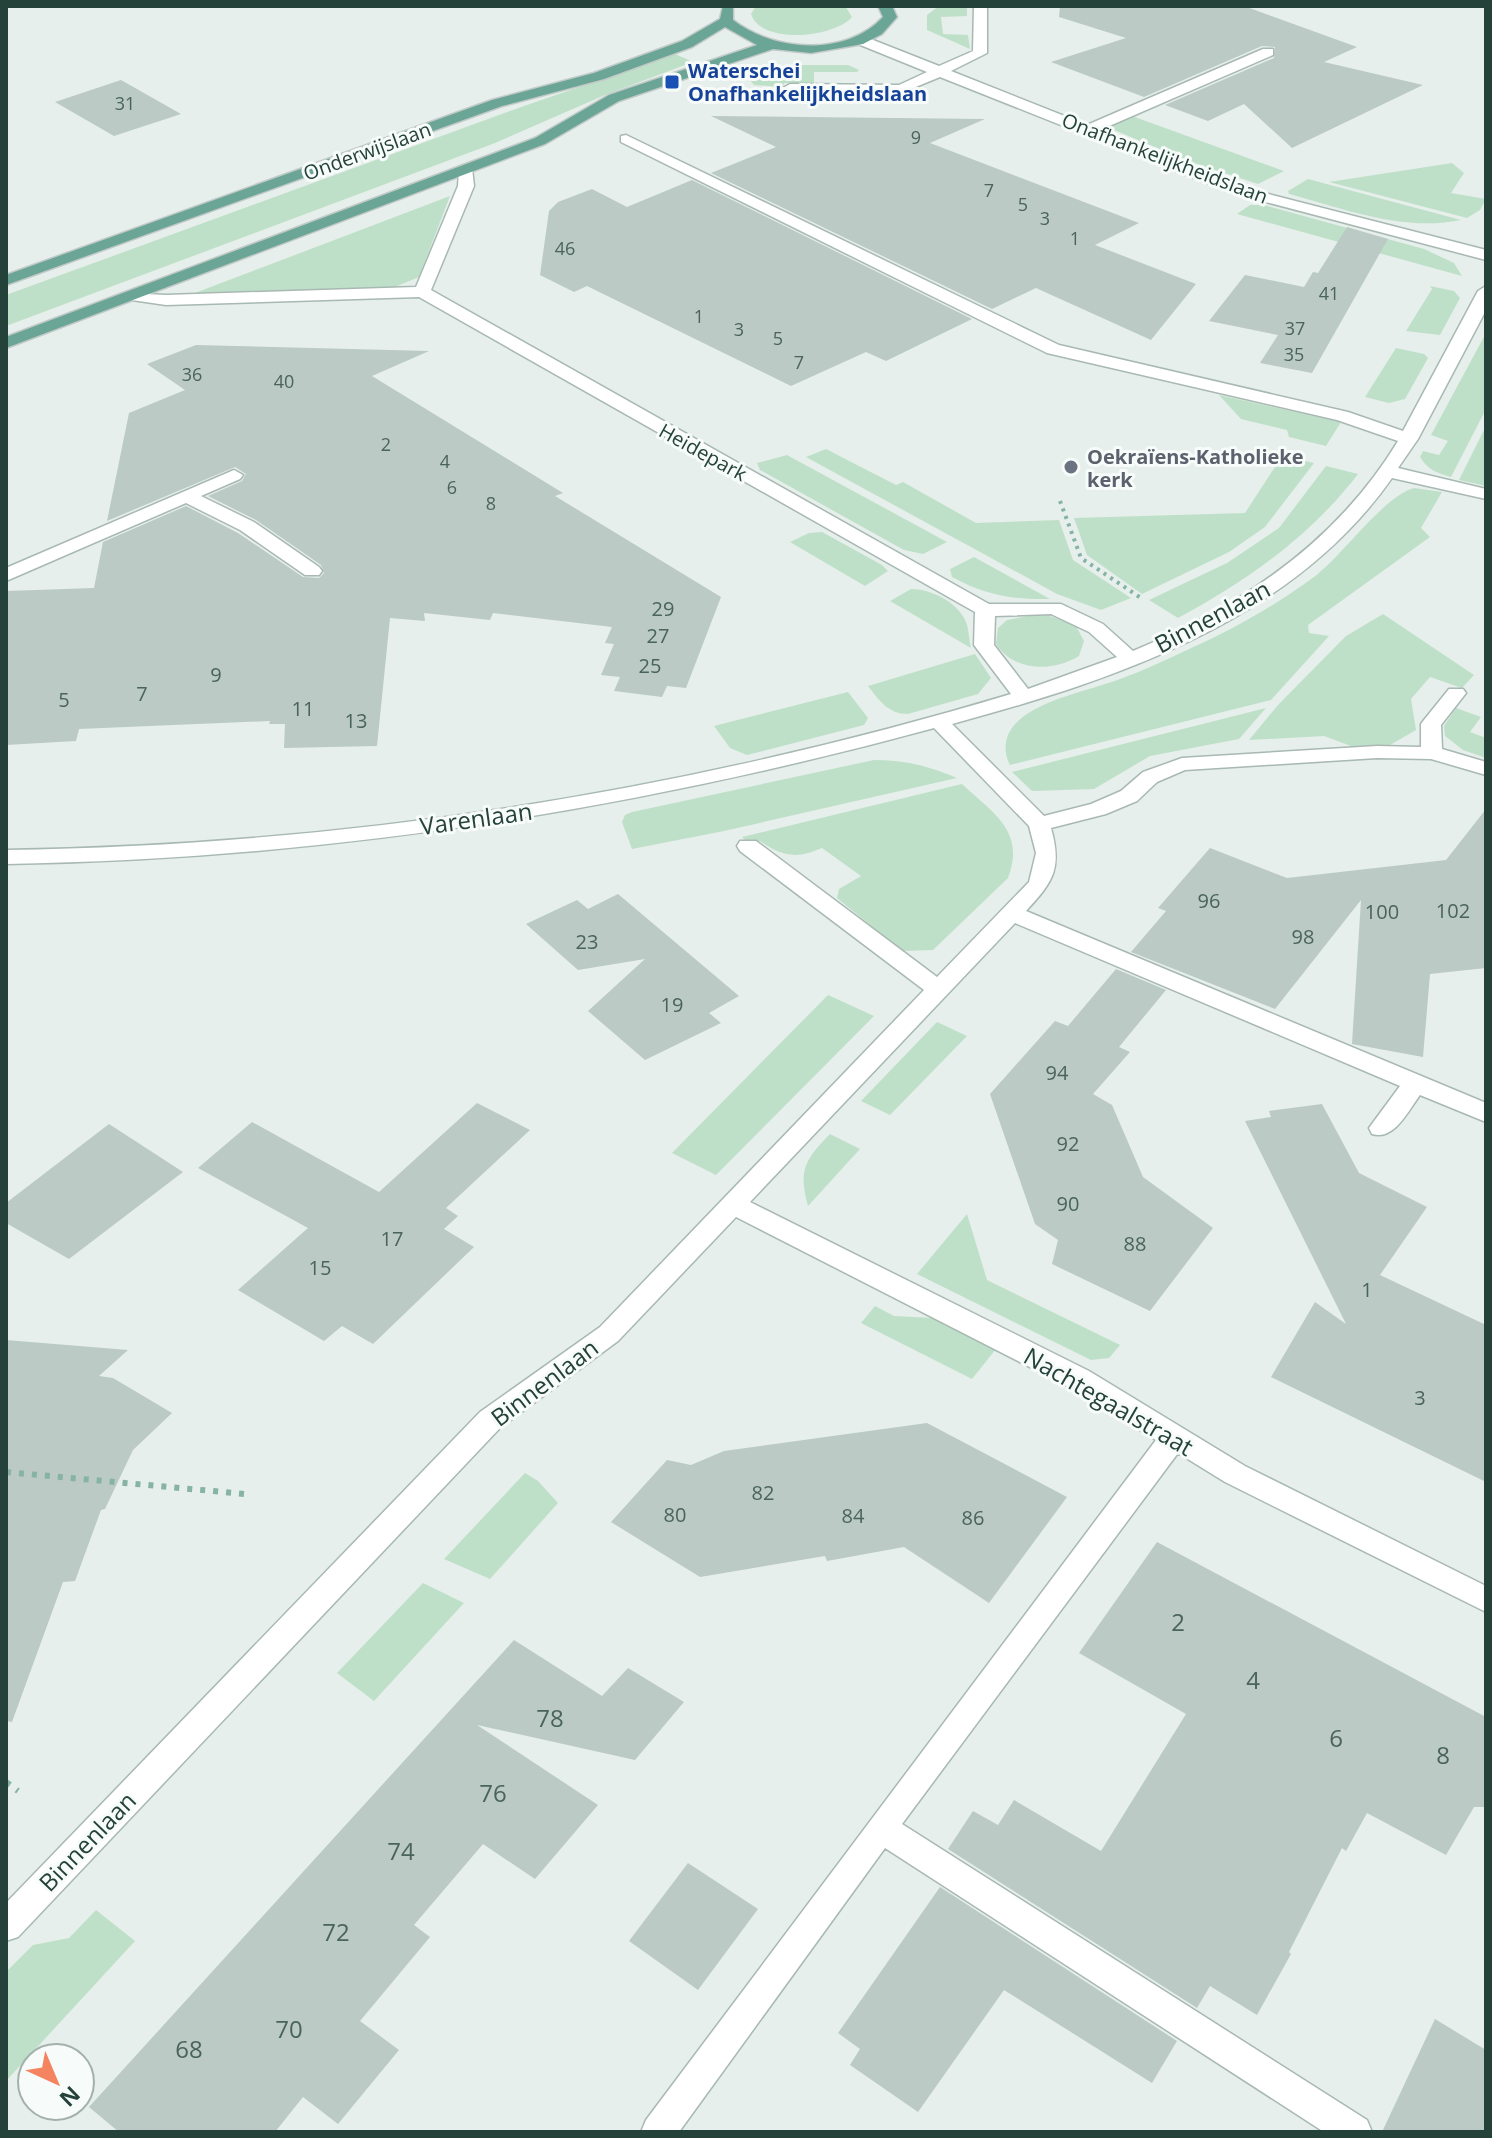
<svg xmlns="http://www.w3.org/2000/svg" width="1492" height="2138" viewBox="0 0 1492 2138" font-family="'Open Sans',sans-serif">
  <rect width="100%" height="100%" fill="#e6efeb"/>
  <!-- green -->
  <path fill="#bfe0c8" d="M 756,6 L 845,6 L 852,17 C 834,38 761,45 751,14 Z
    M 939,6 L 973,6 L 967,7 L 967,16 L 941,17 L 943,34 L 968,35 L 970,49 L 927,30 L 927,15 Z
    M 675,54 L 693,62 L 605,95 L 495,143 L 6,326 L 6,295 L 524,106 Z
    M 804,65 L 848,65 L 859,70 L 857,72 L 814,72 L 814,83 L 784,83 L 783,87 L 754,85 L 748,77 L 773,67 Z
    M 1132,116 L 1284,171 L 1258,184 L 1191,162 L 1109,128 Z
    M 1452,163 L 1464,173 L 1451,193 L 1486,199 L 1480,210 L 1467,218 L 1329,182 Z
    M 1308,179 L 1461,220 C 1403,232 1345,209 1289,194 L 1288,191 Z
    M 450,196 L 419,277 L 390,289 L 195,293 Z
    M 1250,205 L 1264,205 L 1424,249 L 1454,263 L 1462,276 L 1237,214 Z
    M 1430,286 L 1454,291 L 1460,298 L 1440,335 L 1406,331 L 1432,289 Z
    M 1486,333 L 1486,409 L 1451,477 C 1437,473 1428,470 1420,457 L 1423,451 L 1439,455 L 1448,441 L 1431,435 Z
    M 1396,348 L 1424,354 L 1428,358 L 1405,399 L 1389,403 L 1365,397 Z
    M 1219,395 L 1341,422 L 1326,446 L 1289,437 L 1287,430 L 1241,419 Z
    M 1486,426 L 1486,486 L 1459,480 Z
    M 826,449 L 896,485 L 903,482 L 976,523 L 1059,520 L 1073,560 L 1131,598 L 1101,610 L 1057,594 L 806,457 Z
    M 787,455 L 947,542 L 923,554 L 904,550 L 760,470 L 757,463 Z
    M 1282,456 L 1314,463 L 1265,527 L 1229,552 L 1142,594 L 1087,555 L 1074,518 L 1245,513 Z
    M 1326,466 L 1358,474 C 1310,537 1246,581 1178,618 L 1149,600 L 1227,563 L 1279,528 Z
    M 1414,488 L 1442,492 L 1421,528 L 1430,537 L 1308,625 L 1309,633 L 1329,636 L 1271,700 L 1010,765 C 1002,750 1005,733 1018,721 C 1044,698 1088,691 1120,679 C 1143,671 1165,660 1187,650 C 1231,631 1276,605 1314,577 C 1343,555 1384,496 1414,488 Z
    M 822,532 L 882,565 L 888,571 L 865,586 L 790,542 L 809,533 Z
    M 974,557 L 1050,599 L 1051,599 C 1013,600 985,595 952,577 L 950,569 Z
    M 911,589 C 931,589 958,602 966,622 C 969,630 969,640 971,648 L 890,601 Z
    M 1383,614 L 1474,675 L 1462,688 L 1430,677 L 1411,699 L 1416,730 L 1390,745 L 1351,746 L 1324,736 L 1249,740 L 1278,705 L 1346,636 Z
    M 1034,615 L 1050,616 L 1076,626 L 1084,641 L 1079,656 C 1053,672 1014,672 996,644 L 998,628 L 1007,620 Z
    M 975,654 L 991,678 L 978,694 L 908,714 C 888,714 880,701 868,686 Z
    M 848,692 L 868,718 L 864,725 L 747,755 L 730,748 L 714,726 Z
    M 1266,708 L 1239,739 L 1150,756 L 1094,789 L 1032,791 L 1012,772 Z
    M 1456,708 L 1481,717 L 1470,732 L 1486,738 L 1486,758 L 1463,750 L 1445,736 L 1444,726 Z
    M 874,760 C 905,760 928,766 957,778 L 724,831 L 632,849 L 622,822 L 625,815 L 632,812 Z
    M 962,784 C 993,813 1026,831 1008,878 L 933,950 L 902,951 L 837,898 L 839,889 L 861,876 L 822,848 C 796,859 783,857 760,841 L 750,845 L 742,837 Z
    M 828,995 L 874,1016 L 716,1175 L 672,1153 Z
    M 937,1022 L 967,1036 L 890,1115 L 861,1101 Z
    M 830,1134 L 860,1149 L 808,1206 C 798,1170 805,1160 830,1134 Z
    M 967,1214 L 987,1280 L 1120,1345 L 1109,1358 L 1091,1360 L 917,1274 Z
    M 875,1306 L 894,1316 L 934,1318 L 996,1349 L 972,1379 L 861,1323 Z
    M 525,1473 L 538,1481 L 558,1503 L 490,1579 L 444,1559 Z
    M 423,1583 L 464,1603 L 374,1701 L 337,1673 Z
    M 96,1910 L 135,1941 L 6,2081 L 6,1972 L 33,1945 L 69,1938 Z"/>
  <!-- building -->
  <path fill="#bbcac4" d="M 1060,6 L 1244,6 L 1357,47 L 1324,62 L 1423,85 L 1292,148 L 1244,104 L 1208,121 L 1165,105 L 1274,58 L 1275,47 L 1262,46 L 1144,97 L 1051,62 L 1126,38 L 1059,17 Z
    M 121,80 L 181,114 L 114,136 L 55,102 Z
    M 711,116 L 985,119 L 930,143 L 1139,223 L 1095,245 L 1196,284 L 1151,340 L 1036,288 L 992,309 L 711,173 L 776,147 Z
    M 692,180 L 972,319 L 886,361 L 866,352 L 791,386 L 587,286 L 574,292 L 540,275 L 549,211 L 558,202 L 592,189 L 627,207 Z
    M 1347,227 L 1388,239 L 1312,373 L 1260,363 L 1278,335 L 1209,321 L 1245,275 L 1304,287 L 1313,272 L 1318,273 Z
    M 196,345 L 429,351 L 372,376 L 563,493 L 555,496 L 721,597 L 686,688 L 667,686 L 662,697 L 614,691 L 620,677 L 601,675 L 614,644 L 605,643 L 612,627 L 493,613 L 490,620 L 424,613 L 425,621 L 390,618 L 377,746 L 284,748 L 285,724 L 269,724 L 270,721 L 79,729 L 76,741 L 6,745 L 6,591 L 94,588 L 103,542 L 186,506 L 238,533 L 303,577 L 319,578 L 324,573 L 321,565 L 256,520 L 208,496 L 242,481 L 246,474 L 235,467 L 107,521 L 129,413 L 185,390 L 147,364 Z
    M 1486,809 L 1486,968 L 1430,974 L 1423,1057 L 1352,1044 L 1361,900 L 1275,1009 L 1131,952 L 1166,911 L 1158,908 L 1210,848 L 1287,878 L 1446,860 Z
    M 618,894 L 739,996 L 709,1013 L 721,1023 L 645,1060 L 588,1011 L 645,959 L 578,970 L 526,924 L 577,900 L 588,909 Z
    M 1116,969 L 1166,990 L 1119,1047 L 1130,1052 L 1093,1094 L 1112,1105 L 1143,1177 L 1213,1228 L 1150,1311 L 1052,1264 L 1058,1240 L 1035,1224 L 990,1094 L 1055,1021 L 1068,1026 Z
    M 477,1103 L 530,1130 L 446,1208 L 458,1216 L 444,1229 L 474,1247 L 373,1344 L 342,1326 L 324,1341 L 238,1290 L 308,1228 L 198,1168 L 252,1122 L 379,1192 Z
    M 1322,1104 L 1359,1173 L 1427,1207 L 1380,1275 L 1486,1325 L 1486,1482 L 1271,1377 L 1315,1302 L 1346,1324 L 1245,1121 L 1271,1117 L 1269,1111 Z
    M 109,1124 L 183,1172 L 69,1259 L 6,1223 L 6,1203 Z
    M 6,1340 L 128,1350 L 99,1376 L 113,1378 L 172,1413 L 133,1450 L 105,1509 L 101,1510 L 75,1581 L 63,1582 L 12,1722 L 6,1721 Z
    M 927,1423 L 1067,1497 L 989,1603 L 904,1547 L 827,1561 L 825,1556 L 700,1577 L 611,1522 L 667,1460 L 691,1465 L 724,1451 Z
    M 1157,1542 L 1486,1717 L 1486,1807 L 1474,1807 L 1446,1855 L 1367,1813 L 1346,1851 L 1342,1848 L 1289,1952 L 1291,1954 L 1257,2015 L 1210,1986 L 1197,2008 L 948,1849 L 973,1811 L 998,1825 L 1014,1800 L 1101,1851 L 1186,1714 L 1079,1653 Z
    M 514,1640 L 602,1696 L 628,1668 L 684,1702 L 635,1760 L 477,1725 L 598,1805 L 535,1879 L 483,1844 L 414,1925 L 430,1937 L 360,2021 L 399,2050 L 338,2124 L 303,2097 L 275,2132 L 119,2132 L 89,2107 Z
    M 688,1863 L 758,1909 L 698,1990 L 629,1941 Z
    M 940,1887 L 1177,2041 L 1152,2083 L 1004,1990 L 918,2112 L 850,2065 L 860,2049 L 838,2033 Z
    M 1435,2019 L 1486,2050 L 1486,2132 L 1382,2132 Z"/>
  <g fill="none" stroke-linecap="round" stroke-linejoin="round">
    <defs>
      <path id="minor" d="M 974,6 L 987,7 L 987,53 L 951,71 L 1087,125 L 1263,49 L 1273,49 L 1273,55 L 1100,130 L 1214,176 L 1272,195 L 1486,250 L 1486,260 L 1262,201 L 1204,182 L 940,77 L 901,93 L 790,92 L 783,88 L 790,84 L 899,85 L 927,72 L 858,44 L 858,38 L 868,38 L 939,66 L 973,51 Z
        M 626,135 L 1059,345 L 1348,412 L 1403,431 L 1478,291 L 1486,286 L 1485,312 L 1418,439 L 1398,468 L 1486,489 L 1486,499 L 1392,478 C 1291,622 1114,680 952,724 L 1044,816 L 1091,804 L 1121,791 L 1143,772 L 1182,758 L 1377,746 L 1421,747 L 1421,724 L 1424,720 L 1449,689 L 1463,689 L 1466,693 L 1441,725 L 1442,749 L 1486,762 L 1486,775 L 1431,759 L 1377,758 L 1185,770 L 1157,782 L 1137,801 L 1106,814 L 1051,828 C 1062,868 1054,881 1026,911 L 1486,1103 L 1486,1122 L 1420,1095 C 1408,1111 1394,1141 1372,1134 L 1369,1128 L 1400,1086 L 1015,923 L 750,1202 L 1089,1371 L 1245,1466 L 1486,1586 L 1486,1612 L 1225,1482 L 1178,1453 L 902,1824 L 1367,2120 L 1372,2132 L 1324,2132 L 885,1848 L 679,2132 L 641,2132 L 646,2120 L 1156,1440 L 1069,1387 L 736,1217 L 618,1341 L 500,1428 L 18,1937 L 6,1941 L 6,1903 L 480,1412 L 600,1327 L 924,990 L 740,851 L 737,846 L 740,841 L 756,841 L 937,977 L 1029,882 L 1036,853 L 1029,826 L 934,728 C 629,811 322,859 6,864 L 6,850 C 346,845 685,792 1011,694 L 974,645 L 975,612 L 419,297 L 166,305 L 125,299 L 125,293 L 166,295 L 416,287 L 458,186 L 459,171 L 467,166 L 472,168 L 474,186 L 431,290 L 989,604 L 1061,604 L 1103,624 L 1133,651 C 1241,607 1337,542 1398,441 L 1337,420 L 1047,353 L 621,142 L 621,136 ZM 1051,614 L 1089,632 L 1117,657 L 1028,689 L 994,645 L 995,616 Z
        M 234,470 L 243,475 L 240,479 L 201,496 L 254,522 L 319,567 L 322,571 L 319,575 L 305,575 L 240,530 L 186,503 L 6,581 L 6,568 Z"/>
      <path id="major" d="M 723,6 L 733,6 L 733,20 C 774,52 846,57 883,17 L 878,6 L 892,6 L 897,17 L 882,34 L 863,44 L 811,53 L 773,49 L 619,101 L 545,144 L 6,348 L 6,337 L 535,138 L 609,95 L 757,45 L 725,27 L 692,47 L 604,79 L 502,106 L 6,285 L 6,275 L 492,100 L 594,73 L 682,41 L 720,19 Z"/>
    </defs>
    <!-- minor casing -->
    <use href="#minor" stroke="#a8b8b2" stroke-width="3"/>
    <!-- major casing -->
    <use href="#major" stroke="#c2cac8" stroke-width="3"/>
    <!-- path-far1 -->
    <path stroke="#86b3a5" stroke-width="4" stroke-dasharray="3 5" stroke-linecap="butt" d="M 1060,501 L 1081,558 L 1141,598"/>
    <!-- path -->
    <path stroke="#86b3a5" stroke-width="6" stroke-dasharray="5 8" stroke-linecap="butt" d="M 6,1472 L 245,1494
      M 6,1782 L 18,1791"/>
    <!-- minor -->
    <use href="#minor" fill="#fff" fill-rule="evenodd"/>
    <!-- major -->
    <use href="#major" fill="#6aa596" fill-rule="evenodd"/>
  </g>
  <!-- markers -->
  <rect fill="#1a4fb4" stroke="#f7fbf9" stroke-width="3" x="664" y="74" width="16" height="16" rx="4"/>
  <circle fill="#6b7280" stroke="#f7fbf9" stroke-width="3" cx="1071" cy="467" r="8"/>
  <g text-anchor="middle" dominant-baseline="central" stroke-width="6" stroke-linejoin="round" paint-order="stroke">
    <!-- far-number labels -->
    <g font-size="18" fill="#4a645c">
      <text x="125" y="103">31</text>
      <text x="916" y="137">9</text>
      <text x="989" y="190">7</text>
      <text x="1023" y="204">5</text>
      <text x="1045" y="218">3</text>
      <text x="1075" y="238">1</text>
      <text x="565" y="248">46</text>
      <text x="1329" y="293">41</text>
      <text x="699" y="316">1</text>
      <text x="1295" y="328">37</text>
      <text x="739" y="329">3</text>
      <text x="778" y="338">5</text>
      <text x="1294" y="354">35</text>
      <text x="799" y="362">7</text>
      <text x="192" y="374">36</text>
      <text x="284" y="381">40</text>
      <text x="386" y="444">2</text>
      <text x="445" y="461">4</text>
      <text x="452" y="487">6</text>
      <text x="491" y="503">8</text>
    </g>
    <!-- far-transit labels -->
    <g font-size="20" font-weight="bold" fill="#164399" stroke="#f7fbf9" text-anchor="start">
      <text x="688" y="70">Waterschei<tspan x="688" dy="23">Onafhankelijkheidslaan</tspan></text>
    </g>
    <!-- far-street labels -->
    <g font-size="20" fill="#24423a" stroke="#f7fbf9">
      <text transform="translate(367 151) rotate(-20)">Onderwijslaan</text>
      <text transform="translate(1165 158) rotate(21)">Onafhankelijkheidslaan</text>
      <text transform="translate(703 452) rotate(29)">Heidepark</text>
    </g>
    <!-- far-worship labels -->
    <g font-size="20" font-weight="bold" fill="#5b616d" stroke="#f7fbf9" text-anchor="start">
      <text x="1087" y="456">Oekraïens-Katholieke<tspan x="1087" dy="23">kerk</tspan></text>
    </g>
    <!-- number labels -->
    <g font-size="20" fill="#4a645c">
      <text x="663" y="608">29</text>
      <text x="658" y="635">27</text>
      <text x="650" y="665">25</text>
      <text x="216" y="674">9</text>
      <text x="142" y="693">7</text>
      <text x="64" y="699">5</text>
      <text x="303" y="708">11</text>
      <text x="356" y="720">13</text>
      <text x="1209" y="900">96</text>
      <text x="1453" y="910">102</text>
      <text x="1382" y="911">100</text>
      <text x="1303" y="936">98</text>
      <text x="587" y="941">23</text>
      <text x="672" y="1004">19</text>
      <text x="1057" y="1072">94</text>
      <text x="1068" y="1143">92</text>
      <text x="1068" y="1203">90</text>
      <text x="392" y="1238">17</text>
      <text x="1135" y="1243">88</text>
      <text x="320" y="1267">15</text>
      <text x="1367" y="1289">1</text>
      <text x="1420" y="1397">3</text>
      <text x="763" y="1492">82</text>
      <text x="675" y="1514">80</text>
      <text x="853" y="1515">84</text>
      <text x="973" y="1517">86</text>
    </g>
    <!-- street labels -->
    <g font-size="24" fill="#24423a" stroke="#f7fbf9">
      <text transform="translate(1212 616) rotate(-28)">Binnenlaan</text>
      <text transform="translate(476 818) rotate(-8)">Varenlaan</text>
      <text transform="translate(544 1382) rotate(-37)">Binnenlaan</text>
      <text transform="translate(1109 1401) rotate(30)">Nachtegaalstraat</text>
      <text transform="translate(87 1841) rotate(-46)">Binnenlaan</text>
    </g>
    <!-- near-number labels -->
    <g font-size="24" fill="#4a645c">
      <text x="1178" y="1621">2</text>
      <text x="1253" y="1679">4</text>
      <text x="550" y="1717">78</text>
      <text x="1336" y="1737">6</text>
      <text x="1443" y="1754">8</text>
      <text x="493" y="1792">76</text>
      <text x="401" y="1850">74</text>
      <text x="336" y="1931">72</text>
      <text x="289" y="2028">70</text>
      <text x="189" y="2048">68</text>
    </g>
  </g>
  <!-- border -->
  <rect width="1492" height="2138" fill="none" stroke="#24423a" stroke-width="16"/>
  <!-- north arrow -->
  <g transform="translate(56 2082) rotate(136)"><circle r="38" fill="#f7fbf9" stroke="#a3b1ad" stroke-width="2"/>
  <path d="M0-6L14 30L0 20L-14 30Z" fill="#f4845f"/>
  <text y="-12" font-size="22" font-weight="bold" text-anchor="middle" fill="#24423a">N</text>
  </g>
</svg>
